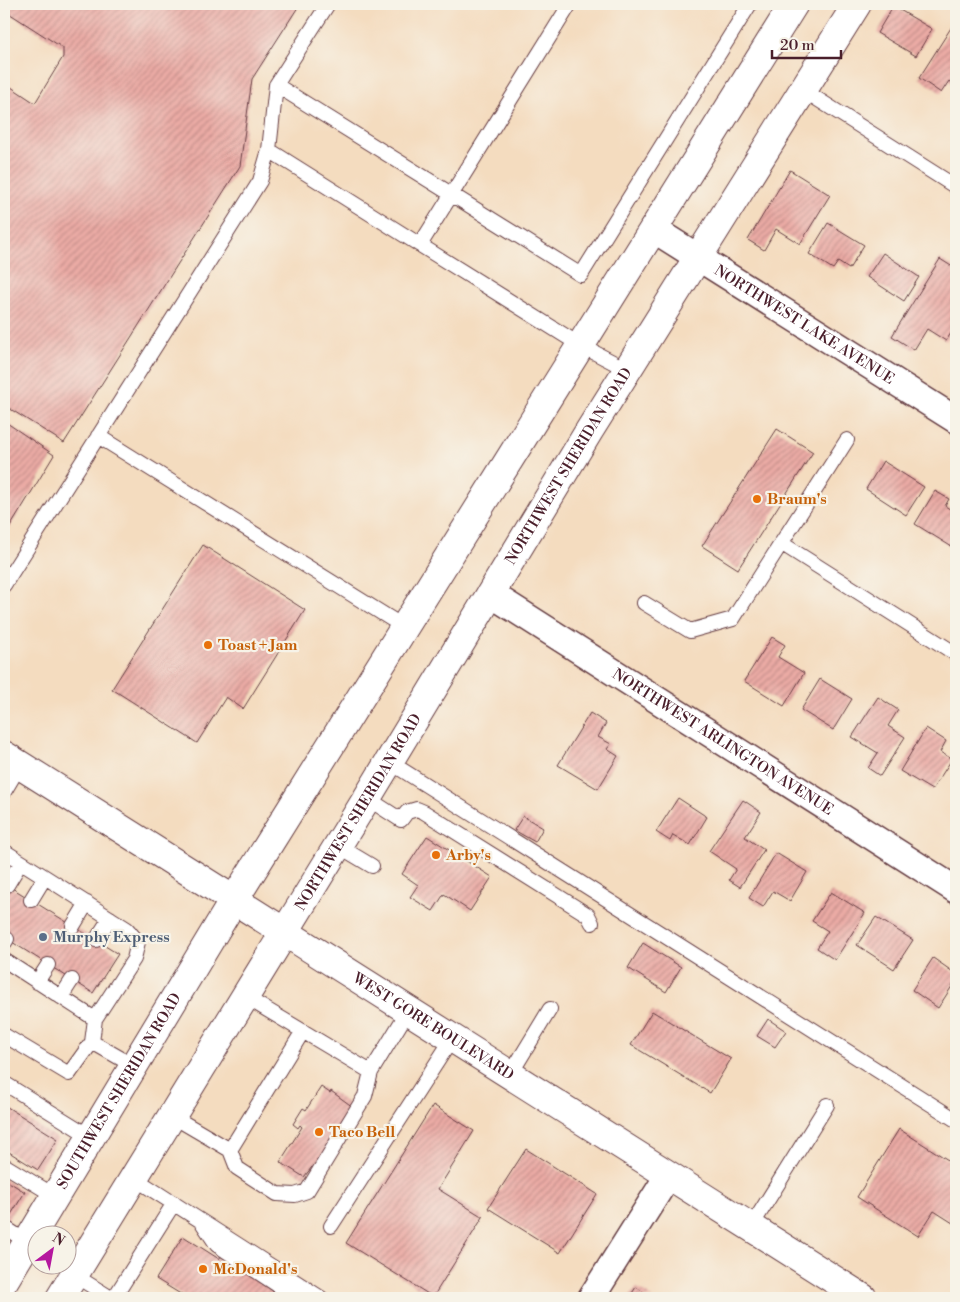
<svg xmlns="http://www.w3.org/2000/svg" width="960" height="1302" viewBox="0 0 960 1302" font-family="'Libre Bodoni',serif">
  <defs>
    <pattern id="building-hatch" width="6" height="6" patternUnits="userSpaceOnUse" patternTransform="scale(1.25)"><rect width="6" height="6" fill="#ebaba5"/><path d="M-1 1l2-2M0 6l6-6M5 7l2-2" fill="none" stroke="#c08b87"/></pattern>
  </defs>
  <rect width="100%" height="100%" fill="#f7f3e8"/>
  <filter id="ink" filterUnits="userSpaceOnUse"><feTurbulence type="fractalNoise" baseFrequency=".02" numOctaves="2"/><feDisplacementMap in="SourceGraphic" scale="10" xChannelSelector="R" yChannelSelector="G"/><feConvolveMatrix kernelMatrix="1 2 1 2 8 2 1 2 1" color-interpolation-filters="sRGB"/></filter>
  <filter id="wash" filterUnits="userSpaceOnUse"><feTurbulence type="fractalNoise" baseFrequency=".0096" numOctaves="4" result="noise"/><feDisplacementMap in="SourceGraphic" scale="20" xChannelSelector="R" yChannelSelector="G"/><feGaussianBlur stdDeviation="1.12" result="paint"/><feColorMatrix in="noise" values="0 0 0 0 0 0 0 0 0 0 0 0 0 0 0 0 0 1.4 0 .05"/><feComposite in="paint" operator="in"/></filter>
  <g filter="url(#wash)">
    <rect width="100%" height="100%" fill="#f4dcbf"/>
    <g id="blocks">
      <!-- building -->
      <path fill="url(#building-hatch)" d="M 4,4 L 300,4 L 252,79 L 240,166 L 64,443 L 4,405 L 4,99 L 11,87 L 35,103 L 63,57 L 63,48 L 4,10 Z
        M 893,6 L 932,29 L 916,56 L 877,33 Z
        M 956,20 L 956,42 L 953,47 L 956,49 L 956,86 L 949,81 L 941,93 L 919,78 Z
        M 790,170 L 830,195 L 800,244 L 776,229 L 764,250 L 748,240 Z
        M 828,223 L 864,245 L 849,269 L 838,262 L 833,269 L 809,254 Z
        M 883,253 L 919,277 L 904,301 L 867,277 Z
        M 940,259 L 956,269 L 956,325 L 946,341 L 927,329 L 914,350 L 892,336 Z
        M 4,421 L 54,455 L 4,537 Z
        M 777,429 L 813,452 L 738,569 L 702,546 Z
        M 883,461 L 924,487 L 906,515 L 866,489 Z
        M 935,491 L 949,499 L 945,506 L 956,513 L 956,539 L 952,547 L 915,524 Z
        M 203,545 L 305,610 L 243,709 L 226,697 L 197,743 L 112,689 Z
        M 772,637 L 785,645 L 778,657 L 804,673 L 784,706 L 744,681 Z
        M 820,679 L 852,699 L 833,730 L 801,710 Z
        M 878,697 L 898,710 L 888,726 L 905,737 L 880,776 L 868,768 L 878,753 L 852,737 Z
        M 590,713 L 606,723 L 598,737 L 611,744 L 607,749 L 618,756 L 598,789 L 558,765 Z
        M 926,728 L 946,741 L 940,752 L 952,759 L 932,790 L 900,771 Z
        M 678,798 L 707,817 L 690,845 L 673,835 L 670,841 L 656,832 Z
        M 743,800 L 761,812 L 745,837 L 764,850 L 740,887 L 729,880 L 736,869 L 709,851 Z
        M 523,816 L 543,828 L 535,842 L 514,830 Z
        M 427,836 L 492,877 L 470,911 L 444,894 L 433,911 L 410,897 L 418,885 L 402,874 Z
        M 776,853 L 807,872 L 790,901 L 773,891 L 763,907 L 749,898 Z
        M 4,883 L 118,954 L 93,993 L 4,937 Z
        M 831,892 L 865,913 L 835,960 L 817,948 L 828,931 L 812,921 Z
        M 876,917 L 913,940 L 894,969 L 857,945 Z
        M 643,943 L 681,967 L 666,992 L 628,968 Z
        M 933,958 L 956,974 L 956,980 L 938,1008 L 912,990 Z
        M 652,1011 L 731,1059 L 710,1093 L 631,1045 Z
        M 768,1019 L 786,1031 L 775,1047 L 757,1036 Z
        M 321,1087 L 330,1093 L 331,1091 L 353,1107 L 316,1170 L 312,1167 L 304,1177 L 280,1162 L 302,1127 L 300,1125 L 298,1128 L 293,1124 L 303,1108 L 306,1110 Z
        M 4,1105 L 58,1139 L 38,1170 L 4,1149 Z
        M 433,1105 L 474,1131 L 438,1189 L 483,1217 L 433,1297 L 346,1243 Z
        M 899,1129 L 956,1165 L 956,1173 L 953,1178 L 956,1179 L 956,1225 L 934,1211 L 918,1236 L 857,1197 Z
        M 526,1149 L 597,1194 L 560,1253 L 488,1208 Z
        M 4,1179 L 25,1192 L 7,1221 L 4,1219 Z
        M 183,1236 L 219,1259 L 222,1255 L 274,1287 L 272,1291 L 283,1298 L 187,1298 L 156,1279 Z
        M 636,1287 L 653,1298 L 629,1298 Z"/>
    </g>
  </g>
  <g filter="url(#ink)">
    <use href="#blocks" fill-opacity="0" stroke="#643b41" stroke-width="1"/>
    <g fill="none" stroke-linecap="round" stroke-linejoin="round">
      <defs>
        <path id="lane" d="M 328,4 L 276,85 L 581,275 L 750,4
          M 276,85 L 269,150 L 420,245 L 570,4
          M 803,90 L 956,187
          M 420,245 L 580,345 L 628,370
          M 98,436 L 404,627
          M 781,543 L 956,654
          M 4,585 L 260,181 L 269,150
          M 644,603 L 690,631 L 733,619 L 847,440
          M 388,761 L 956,1120
          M 4,792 L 20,765
          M 367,798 L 401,820 L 407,812 L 417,809 L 424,812 L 588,915 L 592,923
          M 337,845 L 372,866
          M 4,851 L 127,929 L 138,942 L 134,959 L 95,1019
          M 7,885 L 21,862
          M 31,900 L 45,877
          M 73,926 L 87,903
          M 96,940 L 110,918
          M 4,944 L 7,939
          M 4,960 L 95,1019 L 92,1042 L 134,1066
          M 37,982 L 48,965
          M 244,996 L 371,1072 L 408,1011
          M 61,997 L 72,980
          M 4,1035 L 69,1074 L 92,1042
          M 510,1075 L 550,1009
          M 4,1083 L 91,1137
          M 172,1116 L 230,1150 L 303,1031
          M 230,1150 L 237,1168 L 277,1194 L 295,1195 L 307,1191 L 365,1096 L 371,1072
          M 4,1165 L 55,1196
          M 134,1178 L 321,1298
          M 203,1224 L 217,1245 L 297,1298
          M 331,1226 L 452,1039
          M 4,1227 L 27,1242
          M 751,1227 L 827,1105
          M 74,1275 L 111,1298
          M 114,1298 L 174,1203"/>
        <g id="street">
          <path id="s1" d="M 653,229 L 956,420"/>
          <path id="s2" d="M 491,594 L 956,890"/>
          <path d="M 591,1298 L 668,1176"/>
        </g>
        <path id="secondary" d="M 4,755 L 234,900"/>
        <g id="primary">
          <path id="s3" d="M 234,900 L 863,1298"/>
          <path id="s4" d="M 4,1281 L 234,900 L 794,4"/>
          <path id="s5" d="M 60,1298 L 367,798 L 589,431 L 857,4"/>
        </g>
      </defs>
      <!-- lane casing -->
      <use href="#lane" stroke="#643b41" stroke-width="16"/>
      <!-- street casing -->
      <use href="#street" stroke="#643b41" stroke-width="29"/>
      <!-- secondary casing -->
      <use href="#secondary" stroke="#643b41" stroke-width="30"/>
      <!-- primary casing -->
      <use href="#primary" stroke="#643b41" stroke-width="30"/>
      <!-- lane -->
      <use href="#lane" stroke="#fff" stroke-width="14"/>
      <!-- street -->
      <use href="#street" stroke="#fff" stroke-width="26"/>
      <!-- secondary -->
      <use href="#secondary" stroke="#fff" stroke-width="28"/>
      <!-- primary -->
      <use href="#primary" stroke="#fff" stroke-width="28"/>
    </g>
  </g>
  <!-- markers -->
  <g fill="#e8710a" stroke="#f7f3e8" stroke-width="2">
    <circle cx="757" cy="499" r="5"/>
    <circle cx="208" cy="645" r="5"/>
    <circle cx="436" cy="855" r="5"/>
    <circle cx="319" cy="1132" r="5"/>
    <circle cx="203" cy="1269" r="5"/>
  </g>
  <circle fill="#5c6f8a" stroke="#f7f3e8" stroke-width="2" cx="43" cy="937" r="5"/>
  <g text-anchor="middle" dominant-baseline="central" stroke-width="4.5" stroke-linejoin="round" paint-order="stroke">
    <!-- street labels -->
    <g font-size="15" fill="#4a1f2b" stroke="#f7f3e8">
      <text stroke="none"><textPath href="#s1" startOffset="179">NORTHWEST LAKE AVENUE</textPath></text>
      <text stroke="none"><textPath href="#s5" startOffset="975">NORTHWEST SHERIDAN ROAD</textPath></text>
      <text stroke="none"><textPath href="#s2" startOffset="275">NORTHWEST ARLINGTON AVENUE</textPath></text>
      <text stroke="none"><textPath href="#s5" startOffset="570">NORTHWEST SHERIDAN ROAD</textPath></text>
      <text stroke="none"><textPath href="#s3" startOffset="236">WEST GORE BOULEVARD</textPath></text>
      <text stroke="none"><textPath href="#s4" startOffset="222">SOUTHWEST SHERIDAN ROAD</textPath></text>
    </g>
    <!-- food labels -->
    <g font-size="15" font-weight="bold" fill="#c56008" stroke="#f7f3e8" text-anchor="start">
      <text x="767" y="499">Braum's</text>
      <text x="218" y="645">Toast + Jam</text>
      <text x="446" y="855">Arby's</text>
      <text x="329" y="1132">Taco Bell</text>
      <text x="213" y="1269">McDonald's</text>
    </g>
    <!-- service labels -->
    <g font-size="15" font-weight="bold" fill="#4e5e75" stroke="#f7f3e8" text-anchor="start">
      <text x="53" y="937">Murphy Express</text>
    </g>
  </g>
  <!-- margin -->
  <rect width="960" height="1302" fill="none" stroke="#f7f3e8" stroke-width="20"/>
  <!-- north arrow -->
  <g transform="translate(52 1250) rotate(32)"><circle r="24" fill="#f7f3e8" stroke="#b29e9c"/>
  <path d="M0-4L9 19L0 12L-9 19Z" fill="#b5179e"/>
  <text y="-8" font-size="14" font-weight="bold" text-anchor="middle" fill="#4a1f2b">N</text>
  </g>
  <!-- scale -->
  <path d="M772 50v8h69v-8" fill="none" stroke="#4a1f2b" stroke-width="2.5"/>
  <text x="780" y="50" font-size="15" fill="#4a1f2b" stroke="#f7f3e8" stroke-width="4" paint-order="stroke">20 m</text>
</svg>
